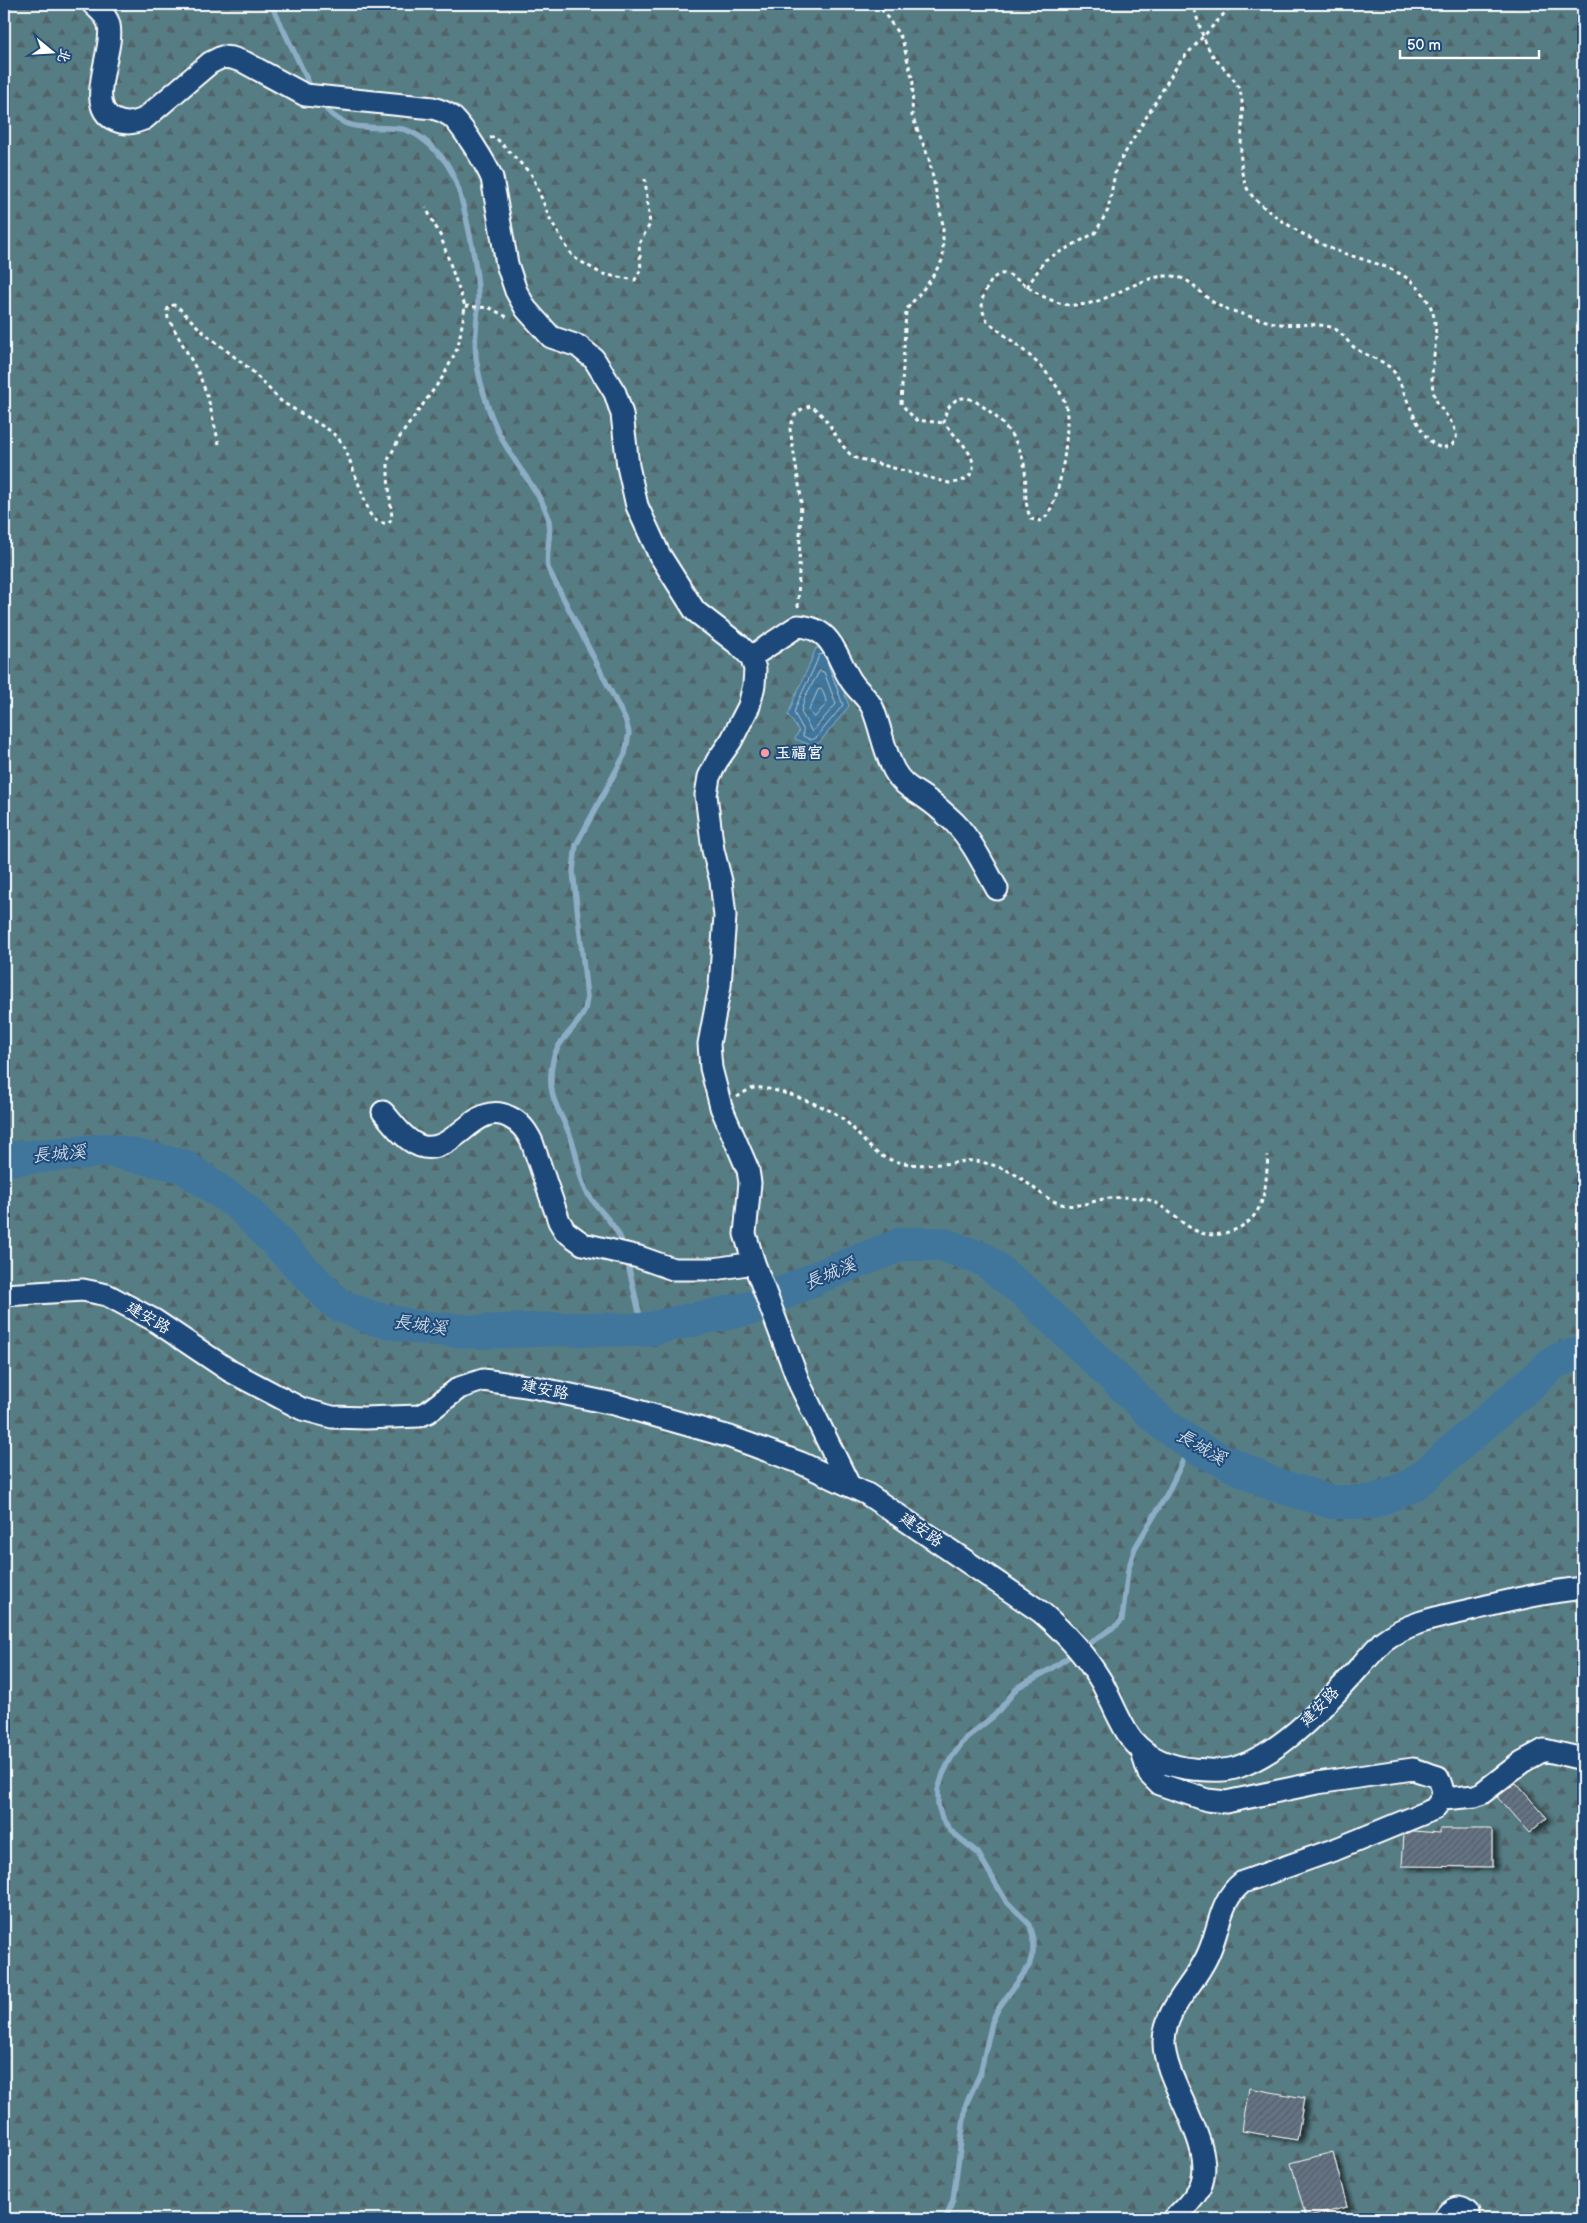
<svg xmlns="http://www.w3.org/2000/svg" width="1587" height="2223" viewBox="0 0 1587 2223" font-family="'Balsamiq Sans','LXGW WenKai TC',sans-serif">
  <defs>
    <pattern id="forest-firs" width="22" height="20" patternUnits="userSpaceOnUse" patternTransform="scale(1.25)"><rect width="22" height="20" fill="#567d84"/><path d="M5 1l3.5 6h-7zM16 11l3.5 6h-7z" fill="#516468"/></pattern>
    <pattern id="water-ripples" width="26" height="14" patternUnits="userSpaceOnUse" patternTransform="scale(1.25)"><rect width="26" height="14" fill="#40769c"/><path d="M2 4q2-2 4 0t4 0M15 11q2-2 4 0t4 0" fill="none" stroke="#475f70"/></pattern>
    <pattern id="building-hatch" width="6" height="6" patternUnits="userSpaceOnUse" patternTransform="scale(1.25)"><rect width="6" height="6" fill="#647384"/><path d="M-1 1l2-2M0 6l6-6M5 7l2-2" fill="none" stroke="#575e65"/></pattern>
    <filter id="shadow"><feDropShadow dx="5.5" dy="3" stdDeviation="2.5" flood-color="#0009"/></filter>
  </defs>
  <rect width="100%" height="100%" fill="#1f4a7a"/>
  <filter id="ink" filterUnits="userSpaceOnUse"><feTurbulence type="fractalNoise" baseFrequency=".02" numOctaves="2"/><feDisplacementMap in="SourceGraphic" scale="10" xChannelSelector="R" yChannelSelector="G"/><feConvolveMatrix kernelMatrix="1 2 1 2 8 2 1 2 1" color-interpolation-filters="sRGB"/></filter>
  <g filter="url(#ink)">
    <!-- forest -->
    <path fill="url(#forest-firs)" stroke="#aabec2" d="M 4,4 L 1583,4 L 1583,2219 L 4,2219 Z"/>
    <!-- water -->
    <path fill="url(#water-ripples)" stroke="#8cadc4" d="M 816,648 L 829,650 L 849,706 L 819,743 L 811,745 L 795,739 L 799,731 L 788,715 C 796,691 808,671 816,648 Z"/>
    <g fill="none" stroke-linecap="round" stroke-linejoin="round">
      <!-- shore -->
      <path stroke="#b3c8d7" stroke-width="1" d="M 824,654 L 819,655 C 812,676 800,693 794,713 L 803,729 L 803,736 L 811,740 L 816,738 L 843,705 L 827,661
        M 820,671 L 824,672 L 836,704 L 812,732 L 801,712 L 805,697 Z
        M 822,689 L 827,703 L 814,718 L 809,710 L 818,690 Z"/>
      <!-- stream -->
      <path stroke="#8cadc4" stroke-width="5.5" d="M 271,4 L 309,83
        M 327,110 C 351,135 372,124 402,129 C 414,131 428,142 436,151 C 441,156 447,163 450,169 C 463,192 479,271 478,298 C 478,323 472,344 478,370 C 484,399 493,426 509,451 C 521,472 540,493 548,516 C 553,532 545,551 548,568 L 626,721 L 629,733 L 625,754 L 576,845 L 573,871 L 587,997 C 586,1002 586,1008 584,1012 C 576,1029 557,1040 553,1060 C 544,1101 564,1112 574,1147 C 578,1161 579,1178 586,1191 C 598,1212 618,1224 624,1248
        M 627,1260 L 643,1330
        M 946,2219 L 953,2200 L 966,2104 L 980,2074 L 992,2022 L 998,2009 L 1029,1966 L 1033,1952 L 1033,1936 L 1030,1925 L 1006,1901 L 978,1853 L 951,1831 L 942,1818 L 938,1805 L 938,1790 L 943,1774 L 951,1758 L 966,1738 L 995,1715 L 1018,1687 L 1049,1670 L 1117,1625 L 1122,1620 L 1128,1570 L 1135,1548 L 1167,1494 L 1191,1444"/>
      <!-- river -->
      <path stroke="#40769c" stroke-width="34" d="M 4,1159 L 109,1150 L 183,1166 L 241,1206 L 337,1304 L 372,1318 L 415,1327 L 477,1332 L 562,1329 L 643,1330 L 751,1308 L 816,1278 L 902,1244 L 942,1244 L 985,1260 L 1026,1293 L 1162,1423 L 1197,1448 L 1273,1484 L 1332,1502 L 1372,1502 L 1413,1485 L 1556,1361 L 1583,1352"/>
    </g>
    <!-- building -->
    <path fill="url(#building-hatch)" stroke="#fff" filter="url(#shadow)" d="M 1516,1783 L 1547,1818 L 1529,1833 L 1497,1797 Z
      M 1440,1829 L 1492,1829 L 1492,1867 L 1402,1866 L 1404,1835 L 1413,1831 L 1440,1833 Z
      M 1249,2088 L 1304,2098 L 1297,2140 L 1242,2131 Z
      M 1333,2152 L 1347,2207 L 1306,2218 L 1291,2163 Z"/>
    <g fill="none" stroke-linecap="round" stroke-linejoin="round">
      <defs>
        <path id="minor" d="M 93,4 C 99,10 107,16 109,25 C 115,51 83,106 115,120 C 126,125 134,123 144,119 L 210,63 L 222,57 L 232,58 L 244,62 L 305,95 L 433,108 C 440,110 445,112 451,116 C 462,125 486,164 492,178 L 507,264 L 516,291 L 526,309 L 551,337 L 578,346 L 594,359 L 615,393 L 622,414 L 628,466 L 637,506 L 659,554 L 695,611 L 739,645 L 751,657 L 755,669 L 754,685 L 749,706 L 731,741 L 717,761 L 709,777 L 706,795 L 713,850 L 721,881 L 725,916 L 720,986 L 709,1044 L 711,1068 L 721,1107 L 748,1170 L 750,1183 L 745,1234 L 754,1263 L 800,1385 L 849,1485
          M 751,657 L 798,626 C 833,628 835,655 850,679 C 856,690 868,697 873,709 C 881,729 884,751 894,770 C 902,785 914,790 928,800 C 937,806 945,814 954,822 C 972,840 984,866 997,889
          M 383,1112 C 393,1123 404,1140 420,1146 C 455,1157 474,1099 509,1117 C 520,1122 526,1130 532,1142 L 559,1221 L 565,1231 L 583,1244 L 639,1257 L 673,1269 L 714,1269 L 754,1263
          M 4,1295 L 83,1290 L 107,1295 L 154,1320 L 230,1371 L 302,1409 L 332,1417 L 365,1418 L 419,1416 L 428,1412 L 459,1388 L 483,1380 L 533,1387 L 614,1404 L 730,1437 L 801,1463 L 867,1494 L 1041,1612 C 1063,1631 1086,1656 1101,1681 C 1110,1697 1122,1729 1133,1741 C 1147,1758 1171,1767 1193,1769 C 1208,1770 1224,1772 1238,1767 C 1295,1747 1343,1684 1383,1641 C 1409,1622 1439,1617 1470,1610 C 1508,1601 1544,1592 1583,1588
          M 1141,1749 L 1149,1774 L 1159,1784 L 1207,1800 L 1226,1802 L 1317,1783 L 1413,1769 L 1438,1777 C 1445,1793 1445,1796 1434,1809 L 1339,1848 L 1243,1882 C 1220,1899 1220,1927 1209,1952 C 1197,1983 1164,2007 1164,2042 C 1163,2082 1219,2147 1200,2187 C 1194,2200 1183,2209 1174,2219
          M 1443,1799 L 1475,1796 L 1482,1793 L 1522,1762 L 1544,1750 L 1583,1759
          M 1444,2219 C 1449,2210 1459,2203 1468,2213 L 1468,2219"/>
      </defs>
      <!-- minor casing -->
      <use href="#minor" stroke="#fff" stroke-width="25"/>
      <!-- path -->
      <path stroke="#fff" stroke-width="3" stroke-dasharray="4 4" stroke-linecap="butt" d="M 875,4 L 880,7 L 902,39 L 913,81 L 912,116 L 929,159 L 943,225 L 943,259 L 929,282 L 906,310 L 901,404 L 916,420 L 944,423
        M 490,138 L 495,137 L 532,175 L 551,221 L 573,257 L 602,274 L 635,280 L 641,269 L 639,244 L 650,224 L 645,179
        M 1027,287 L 1045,260 L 1095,233 L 1108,210 L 1116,168 L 1178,64 L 1233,4
        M 465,306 L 490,308 L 507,317
        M 219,444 L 208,398 L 199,374 L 168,318 L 167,311 L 169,306 L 174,305 L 179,308 L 203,332 L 250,369 L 282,402 L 329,430 L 338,438 L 345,448 L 370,514 C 375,521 380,524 389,523 L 392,518 L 388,477 L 388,460 L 401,435 L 444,375 L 458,347 L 463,319 L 465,306 L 458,287 L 441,237 L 426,208
        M 798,607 L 801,497 L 790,429 L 794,416 L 803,408 L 811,406 C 831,419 836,442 853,457 L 949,483 C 964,483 979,474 971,457 C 966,445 952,433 944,423 C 944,415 948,405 956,400 C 965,395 974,400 981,405 C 1002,419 1022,443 1025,470 C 1027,487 1023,502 1031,519 C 1035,520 1038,522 1042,520 C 1060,511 1072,422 1065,403 C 1051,367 1016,345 987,321 C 981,310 980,300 987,288 C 1000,263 1011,276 1028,287 C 1039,295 1058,305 1071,305 C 1105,307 1131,279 1165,276 C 1194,274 1199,298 1224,308 C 1242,314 1262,321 1281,324 C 1297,326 1318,322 1333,328 C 1342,332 1347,342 1355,348 C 1367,357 1384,359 1394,372 C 1405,386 1422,458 1449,446 C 1469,437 1442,412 1437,402 C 1421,369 1451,334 1424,295 C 1405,267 1367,262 1337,251 C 1315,243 1263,212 1250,193 C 1232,168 1247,124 1241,95 C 1237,77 1221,68 1211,53 C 1202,37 1198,21 1193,4
        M 737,1097 C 742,1094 748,1089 754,1088 C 769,1085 826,1106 839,1116 C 857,1128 865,1149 886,1158 C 909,1167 929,1165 953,1163 C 960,1162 968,1160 975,1161 C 988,1163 1000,1167 1011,1172 C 1030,1182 1045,1202 1066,1205 C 1079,1207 1091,1202 1103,1199 C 1115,1197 1128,1197 1141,1198 C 1171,1202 1187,1241 1221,1234 C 1266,1224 1265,1193 1268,1156"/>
      <!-- minor -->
      <use href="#minor" stroke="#1f4a7a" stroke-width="21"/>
    </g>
  </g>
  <!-- markers -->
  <circle fill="#ff9aa2" stroke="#1f4a7a" stroke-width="2" cx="765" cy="753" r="5"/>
  <g text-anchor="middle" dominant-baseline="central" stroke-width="4" stroke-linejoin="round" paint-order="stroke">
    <!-- poi labels -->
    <g font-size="16" font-weight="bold" fill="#fff" stroke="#1f4a7a" text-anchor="start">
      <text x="775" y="753">玉福宮</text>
    </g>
    <!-- street labels -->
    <g font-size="16" fill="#fff" stroke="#1f4a7a">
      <text transform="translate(148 1318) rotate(30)">建安路</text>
      <text transform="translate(545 1390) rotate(11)">建安路</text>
      <text transform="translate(921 1530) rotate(35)">建安路</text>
      <text transform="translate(1320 1707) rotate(-46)">建安路</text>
    </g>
    <!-- water labels -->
    <g font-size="18" font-style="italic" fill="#cfdde6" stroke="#1f4a7a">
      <text transform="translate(59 1154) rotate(-5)">長城溪</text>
      <text transform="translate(830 1274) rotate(-23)">長城溪</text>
      <text transform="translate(420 1325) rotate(8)">長城溪</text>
      <text transform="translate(1201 1447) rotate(30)">長城溪</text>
    </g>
  </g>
  <!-- margin -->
  <rect width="1587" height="2223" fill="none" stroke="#1f4a7a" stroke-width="20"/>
  <rect x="10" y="10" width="1567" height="2203" fill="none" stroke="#fff" stroke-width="2" filter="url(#ink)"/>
  <!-- north arrow -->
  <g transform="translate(52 52) rotate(108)" stroke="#1f4a7a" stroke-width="4" paint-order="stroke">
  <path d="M0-4L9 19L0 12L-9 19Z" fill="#ffffff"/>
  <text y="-8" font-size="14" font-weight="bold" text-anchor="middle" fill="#ffffff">北</text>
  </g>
  <!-- scale -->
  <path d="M1400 50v8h139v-8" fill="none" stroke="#ffffff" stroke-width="2.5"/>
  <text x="1407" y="50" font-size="15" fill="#ffffff" stroke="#1f4a7a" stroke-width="4" paint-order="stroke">50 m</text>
</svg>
